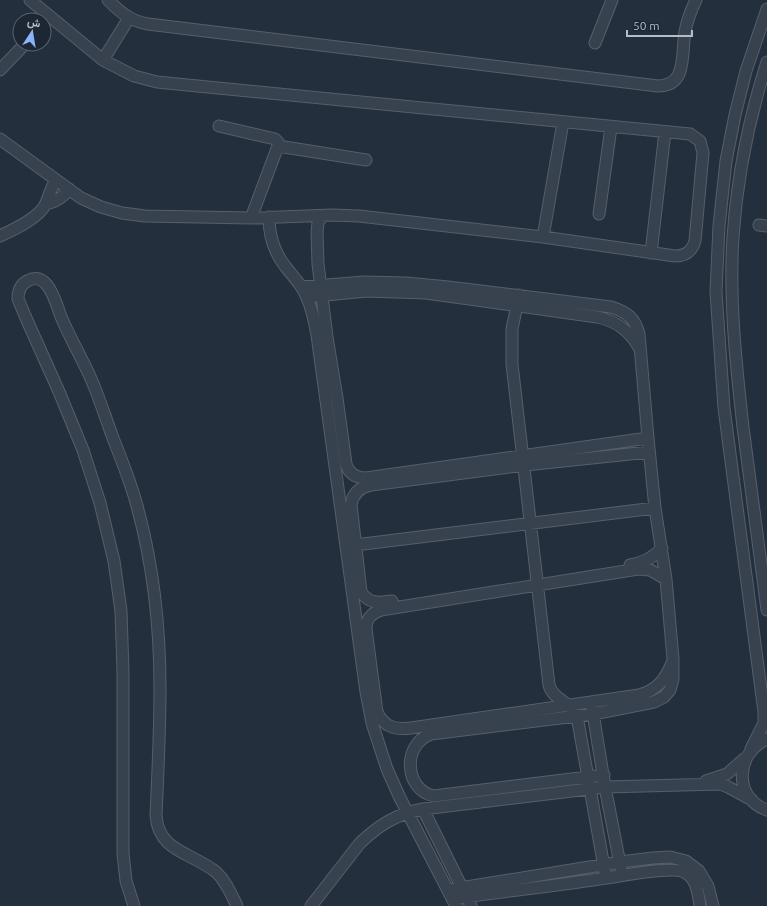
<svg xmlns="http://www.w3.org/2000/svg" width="767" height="906" viewBox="0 0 767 906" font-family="Ubuntu,Vazirmatn,sans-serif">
  <rect width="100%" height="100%" fill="#242f3e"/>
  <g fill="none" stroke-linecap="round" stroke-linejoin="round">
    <defs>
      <path id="minor" d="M 108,0 C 120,12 130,21 148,24 L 658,86 C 688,86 681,53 685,32 C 687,21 691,10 696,0
        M 595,43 L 612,0
        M 103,60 L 129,18
        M 767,62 C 749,118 737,178 733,237 C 729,300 736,364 743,427 C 751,488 759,549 767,610
        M 0,70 L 25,44
        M 219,126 L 275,139 L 278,142 L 278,146 L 251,218
        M 0,139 L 81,198 L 101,207 L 122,213 L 145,216 L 251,218 L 332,215 L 359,216 L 543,237 L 675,256 C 686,256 692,251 695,241 L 703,153 L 700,141 L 690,134 L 157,82 L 134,76 L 103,60 L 30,0
        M 278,146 L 366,160
        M 46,204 C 56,202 63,198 69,189
        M 599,214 L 611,127
        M 322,216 L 318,223 L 317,232 L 318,264 L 327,337 L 337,398 L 346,464 C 349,474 356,478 366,478 L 648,438
        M 269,217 C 269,235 274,252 285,266 C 291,274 297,280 302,288 C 311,303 314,319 317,335 L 366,692 L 372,723 L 387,769 L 400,798 L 456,906
        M 759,225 L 767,226
        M 0,236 C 13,230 40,218 46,203 C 50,194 50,189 56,180
        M 543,237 L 563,122
        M 651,253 L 665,132
        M 302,287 L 364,282 L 406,283 L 448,287 L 611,307 C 627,312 635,318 639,334 L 648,438 L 655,508 L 666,579 L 673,659 L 673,679 L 670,690 L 664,697 L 654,702 L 593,714 L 431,734 C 402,744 404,790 434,796 L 604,775
        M 519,295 L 512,329 L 512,364 L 549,685 C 553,700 571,702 577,716 L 606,878
        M 315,296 L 367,291 L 426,293 L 597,317 C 617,321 630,331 640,349
        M 355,545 L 655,508
        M 630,565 C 643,563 653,558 662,548
        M 666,579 L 650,570 L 638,569 L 381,610 C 372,613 366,618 366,629 L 377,712 C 384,727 395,730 411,728 L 639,695 C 657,690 665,680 672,663
        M 392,601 C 379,603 369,604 361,592 L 351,505 C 353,493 360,487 371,485 L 525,465 L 649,452
        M 592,707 L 605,787 L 621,869
        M 767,739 C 735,753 733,798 767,810
        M 751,749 L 764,723 L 764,712 L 724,408 L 716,292 L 719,226 L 726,161 L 735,115 L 746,71 L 767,9
        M 706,781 L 727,774 L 745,758
        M 423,809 L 471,906
        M 448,890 L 620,862 L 653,858 L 670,857 L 686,861 L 699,871 L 708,886 L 713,906
        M 452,899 C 503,891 555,886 606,878 C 621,876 672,866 684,872 C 697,878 698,893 700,906
        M 134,906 L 126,881 L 123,853 L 123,672 L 121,611 L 114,561 L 100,503 L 83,450 L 60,394 L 26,318 L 18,299 C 18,291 20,285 27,281 C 49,269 56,305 62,319 C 71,340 83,360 92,381 C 100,400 106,419 113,438 C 122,461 131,483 137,506 C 153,564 160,629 160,688 C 160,731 158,773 156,815 C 158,852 193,853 216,872 C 226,881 231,894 237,906
        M 311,906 L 360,843 C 380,824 397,814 423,809 L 605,787 L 720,784 L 728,787 L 752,800"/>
    </defs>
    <!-- minor casing -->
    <use href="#minor" stroke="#565f6c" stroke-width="13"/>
    <!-- minor -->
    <use href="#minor" stroke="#38414e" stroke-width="11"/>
  </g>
  <!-- north arrow -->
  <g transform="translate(32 32) rotate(12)"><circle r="19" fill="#1d2633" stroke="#59626f"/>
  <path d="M0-3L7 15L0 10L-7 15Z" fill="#8ab4f8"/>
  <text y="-6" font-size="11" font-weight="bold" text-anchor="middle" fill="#b4bcc9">ش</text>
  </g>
  <!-- scale -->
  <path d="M627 30v6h65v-6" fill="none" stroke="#b4bcc9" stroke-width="2"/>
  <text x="633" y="30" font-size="12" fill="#b4bcc9" stroke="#1d2633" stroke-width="3" paint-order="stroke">50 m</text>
</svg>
